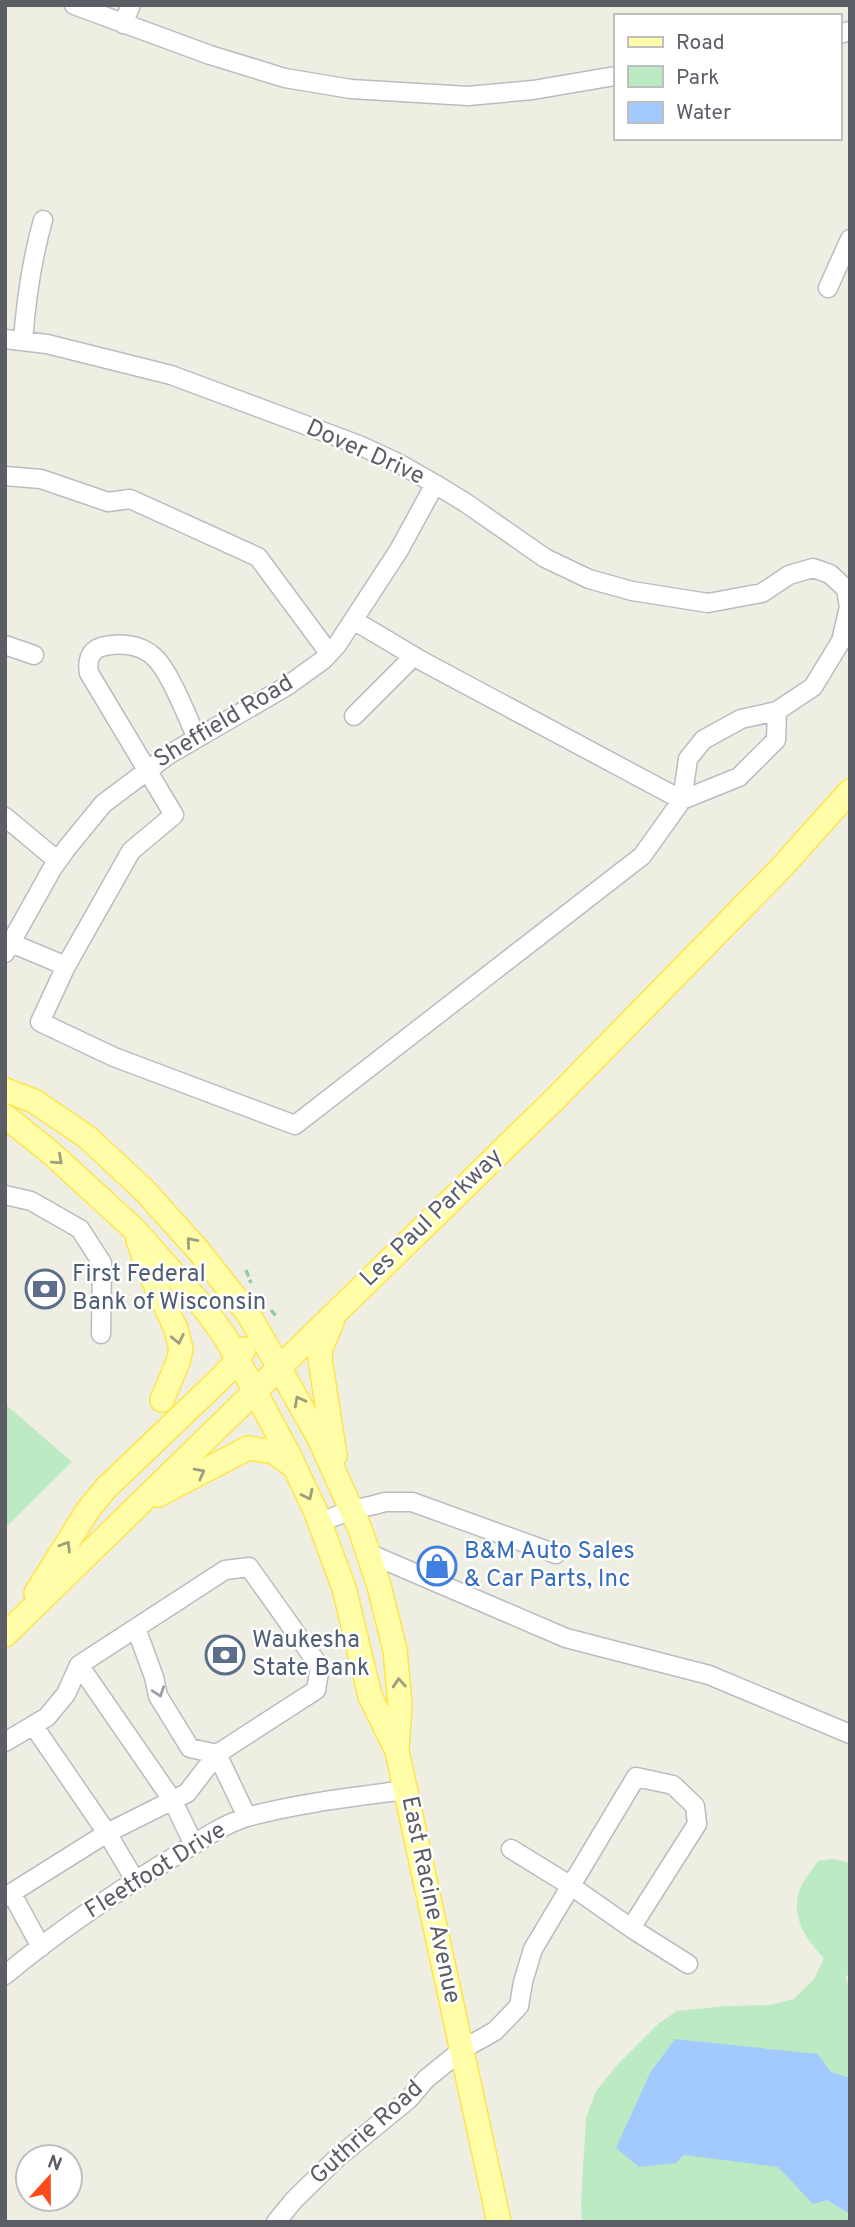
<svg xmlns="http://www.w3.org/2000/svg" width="855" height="2227" viewBox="0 0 855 2227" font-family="Overpass,sans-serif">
  <rect width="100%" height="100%" fill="#efeee2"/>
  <!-- green -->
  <path fill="#bceac2" d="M 5,1404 L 72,1462 L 5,1528 Z
    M 833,1859 L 850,1863 L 850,1970 L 846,1978 L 850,1990 L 850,2222 L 760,2222 L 741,2220 L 733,2222 L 582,2222 L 581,2204 L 586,2118 L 596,2091 L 618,2064 L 658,2024 L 677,2011 L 727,2006 L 770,2005 L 794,1999 L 814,1979 L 824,1958 C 806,1940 790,1916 800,1889 C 804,1879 812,1870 818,1861 Z"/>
  <!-- water -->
  <path fill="#a2caff" d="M 675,2039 L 818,2054 L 831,2072 L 850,2078 L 850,2214 L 827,2200 L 813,2204 L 778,2167 L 684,2155 L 676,2163 L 639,2167 L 616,2148 L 650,2073 Z"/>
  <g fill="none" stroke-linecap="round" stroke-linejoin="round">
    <defs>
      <path id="minor" d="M 74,5 L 210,55 L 285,78 L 351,89 L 468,96 L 533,90 L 615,76
        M 123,24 L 131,5
        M 839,34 L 850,31
        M 828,288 L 850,239
        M 5,339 L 47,344 L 171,375 L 359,445 L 400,464 L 435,484 L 466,503 L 545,558 L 589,579 L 632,591 L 708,603 L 762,593 L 789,575 L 813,568 L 830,574 L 846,589 L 849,607 L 841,641 L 813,687 L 777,711 L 741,719 L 703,740 L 688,759 L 682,800 L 642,856 L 295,1125 L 114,1057 L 40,1022 L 66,966 L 11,943
        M 23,341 C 26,300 32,259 43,220
        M 5,476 L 41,479 L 108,502 L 130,499 L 258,557 L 329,653
        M 355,621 L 422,661 L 682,800 L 739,777 L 776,740 L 777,711
        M 5,645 L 34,655
        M 354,716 L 414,656
        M 5,817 L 58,861
        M 5,953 L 52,869 L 67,848 L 103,804 L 168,755 L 287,686 L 323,660 L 337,645 L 399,550 L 435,484
        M 66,966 L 131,851 L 174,815 L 89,673 C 87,662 89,651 101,647 C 118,642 140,644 153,656 C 169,669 187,717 197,738
        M 5,1195 L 31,1201 L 80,1229 L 102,1263 L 101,1334
        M 320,1522 L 352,1510 L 374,1505 L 385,1502 L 412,1502 L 556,1554
        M 368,1553 L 566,1638 L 709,1675 L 850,1734
        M 136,1628 L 154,1677 L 158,1696 L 190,1748 L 217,1754 L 247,1817
        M 79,1665 L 173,1801 L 194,1845
        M 33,1725 L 107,1833 L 135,1880
        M 5,1742 L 47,1717 L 66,1694 L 79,1665 L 225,1570 L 249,1567 L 320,1667 L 316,1690 L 217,1754 L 187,1793 L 107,1833 L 5,1897
        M 511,1849 L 571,1886 L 631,1928
        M 12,1894 L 41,1947
        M 5,1975 C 59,1930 117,1891 177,1855 C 199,1841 222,1825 247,1817 C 298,1803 353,1797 406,1790
        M 276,2222 L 294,2200 L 337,2158 L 409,2099 L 426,2079 L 463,2049 L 495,2031 L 519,2006 L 523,1982 L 533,1949 L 636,1777 L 673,1785 L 695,1806 L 697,1824 L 631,1928 L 688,1964"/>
      <path id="major" d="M 5,1090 L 34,1101 L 87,1137 L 144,1190 L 198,1250 L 249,1315 L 319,1438 L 360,1529 L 379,1586 L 395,1650 L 400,1704 L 397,1748
        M 5,1116 L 50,1152 L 135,1230 L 205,1309 L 226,1338 L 287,1451 L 315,1510 L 344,1588 L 370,1696 L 397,1751 L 499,2222
        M 138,1240 L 148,1269 L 176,1329 L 181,1349 L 178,1362 L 162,1400
        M 332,1322 L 321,1348 L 320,1359 L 335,1456
        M 158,1495 L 248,1448 L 274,1452 L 293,1466
        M 36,1593 L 88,1510 L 106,1488 L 222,1377 L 238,1360 L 244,1349
        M 5,1635 L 555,1099 L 782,867 L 850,791"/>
    </defs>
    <!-- minor casing -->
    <use href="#minor" stroke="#babcc3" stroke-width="21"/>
    <!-- major casing -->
    <use href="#major" stroke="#ffe54b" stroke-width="26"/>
    <!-- path -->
    <path stroke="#95cbab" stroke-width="3.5" stroke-dasharray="7 3.5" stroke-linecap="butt" d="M 246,1270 L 251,1283
      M 271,1310 L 276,1316"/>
    <!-- minor -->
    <use href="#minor" stroke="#fff" stroke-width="18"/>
    <!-- major -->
    <use href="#major" stroke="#fffda7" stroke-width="23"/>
  </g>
  <!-- one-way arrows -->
  <defs><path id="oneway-chevron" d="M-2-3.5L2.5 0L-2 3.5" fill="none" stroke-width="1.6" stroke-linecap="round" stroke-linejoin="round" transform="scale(1.75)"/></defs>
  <g stroke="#9d9e7f">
    <use href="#oneway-chevron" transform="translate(58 1160) rotate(42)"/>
    <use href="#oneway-chevron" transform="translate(191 1242) rotate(-131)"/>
    <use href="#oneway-chevron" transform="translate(178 1339) rotate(78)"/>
    <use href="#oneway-chevron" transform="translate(299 1401) rotate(-118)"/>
    <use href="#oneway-chevron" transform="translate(200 1473) rotate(-28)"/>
    <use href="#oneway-chevron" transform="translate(308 1495) rotate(64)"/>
    <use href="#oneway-chevron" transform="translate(66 1546) rotate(-58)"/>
    <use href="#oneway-chevron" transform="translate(399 1683) rotate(-94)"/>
  </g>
  <use stroke="#9d9ea3" href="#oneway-chevron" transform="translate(159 1692) rotate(71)"/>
  <!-- icons -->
  <defs>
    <symbol id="bank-ring" viewBox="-11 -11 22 22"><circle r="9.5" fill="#fff" stroke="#5c6f8a" stroke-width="1.5"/><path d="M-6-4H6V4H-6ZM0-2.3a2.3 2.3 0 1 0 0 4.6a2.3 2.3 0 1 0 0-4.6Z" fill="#5c6f8a"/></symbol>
    <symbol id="shop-ring" viewBox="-11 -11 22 22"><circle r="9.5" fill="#fff" stroke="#3f7fe0" stroke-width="1.5"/><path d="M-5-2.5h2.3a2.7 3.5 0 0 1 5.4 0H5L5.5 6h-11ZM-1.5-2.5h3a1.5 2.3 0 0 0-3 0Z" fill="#3f7fe0"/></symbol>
  </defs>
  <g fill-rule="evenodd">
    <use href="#bank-ring" x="23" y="1267" width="44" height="44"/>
    <use href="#shop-ring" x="415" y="1544" width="44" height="44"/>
    <use href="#bank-ring" x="203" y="1633" width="44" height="44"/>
  </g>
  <g text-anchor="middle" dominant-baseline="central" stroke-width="5" stroke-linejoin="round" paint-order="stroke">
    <!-- street labels -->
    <g font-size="24" fill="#5b5e65" stroke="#fff">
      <text transform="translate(365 453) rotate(24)">Dover Drive</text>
      <text transform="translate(224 722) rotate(-31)">Sheffield Road</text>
      <text transform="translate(432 1218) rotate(-44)">Les Paul Parkway</text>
      <text transform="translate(156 1871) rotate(-32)">Fleetfoot Drive</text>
      <text transform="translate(430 1900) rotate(78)">East Racine Avenue</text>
      <text transform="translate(367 2133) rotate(-42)">Guthrie Road</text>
    </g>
    <!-- service labels -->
    <g font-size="24" fill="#4e5e75" stroke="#fff" text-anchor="start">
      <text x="72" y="1275">First Federal<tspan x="72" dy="28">Bank of Wisconsin</tspan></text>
      <text x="252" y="1641">Waukesha<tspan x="252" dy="28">State Bank</tspan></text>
    </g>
    <!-- shop labels -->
    <g font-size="24" fill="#366cbe" stroke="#fff" text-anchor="start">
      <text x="464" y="1552">B&amp;M Auto Sales<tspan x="464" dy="28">&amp; Car Parts, Inc</tspan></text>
    </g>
  </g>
  <!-- border -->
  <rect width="855" height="2227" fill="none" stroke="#5b5e65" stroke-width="14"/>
  <!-- legend -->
  <rect x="614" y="14" width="228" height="126" fill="#ffffff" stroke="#bdbfc1" stroke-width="2"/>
  <rect x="628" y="37" width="35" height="10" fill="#fffda7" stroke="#bdbfc1" stroke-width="2"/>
  <text x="676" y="49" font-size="21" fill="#5b5e65">Road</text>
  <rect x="628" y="66" width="35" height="21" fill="#bceac2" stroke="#bdbfc1" stroke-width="2"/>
  <text x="676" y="84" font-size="21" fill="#5b5e65">Park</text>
  <rect x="628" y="102" width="35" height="21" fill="#a2caff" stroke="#bdbfc1" stroke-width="2"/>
  <text x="676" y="119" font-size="21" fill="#5b5e65">Water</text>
  <!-- north arrow -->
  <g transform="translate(49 2178) rotate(21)"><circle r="33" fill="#ffffff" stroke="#bdbfc1" stroke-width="2"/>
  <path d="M0-5L12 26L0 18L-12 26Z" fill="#fb4b1c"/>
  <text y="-10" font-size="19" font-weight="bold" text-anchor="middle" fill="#5b5e65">N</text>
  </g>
</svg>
